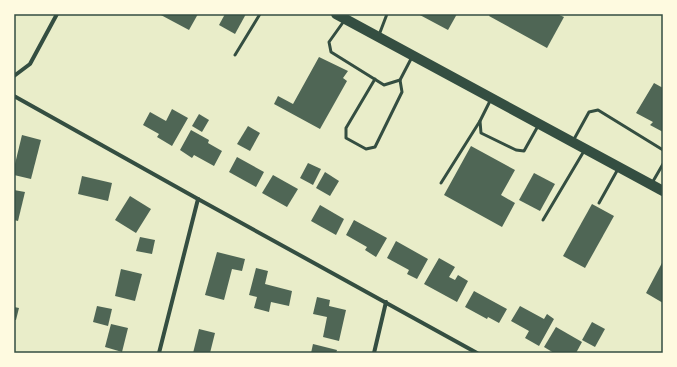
<svg xmlns="http://www.w3.org/2000/svg" width="677" height="367" font-family="Raleway,sans-serif">
<rect width="100%" height="100%" fill="#e9edc9"/>
<g fill="#4f6655">
<path d="M159,14H198L189,30Z"/>
<path d="M225,14H246L235,34L219,25Z"/>
<path d="M418,14H457L448,30Z"/>
<path d="M490,14H557L564,17L547,48L489,16Z"/>
<path d="M319,57L348,71L343,78L347,81L320,129L274,104L278,96L293,104Z"/>
<path d="M654,83L663,88V132L650,125L653,122L636,113Z"/>
<path d="M172,109L188,118L172,146L157,137L159,134L143,125L150,112L166,121Z"/>
<path d="M199,114L209,120L202,132L192,126Z"/>
<path d="M248,126L260,133L250,151L237,144Z"/>
<path d="M191,130L209,140L208,143L222,151L214,166L194,155L192,158L180,150Z"/>
<path d="M22,135L41,140L31,179L14,175V168Z"/>
<path d="M471,146L515,170L501,195L515,203L502,227L444,195Z"/>
<path d="M237,157L264,172L256,187L229,172Z"/>
<path d="M308,163L321,169L313,185L300,178Z"/>
<path d="M325,172L339,181L330,196L316,188Z"/>
<path d="M534,173L555,184L540,211L519,200Z"/>
<path d="M273,175L298,189L287,207L262,193Z"/>
<path d="M82,176L112,183L108,201L78,194Z"/>
<path d="M14,190L25,192L18,221L14,220Z"/>
<path d="M130,196L151,209L136,233L115,220Z"/>
<path d="M592,204L614,216L585,268L563,256Z"/>
<path d="M320,205L344,219L336,235L311,221Z"/>
<path d="M354,220L387,238L376,257L365,250L367,247L346,235Z"/>
<path d="M140,237L155,240L152,254L136,251Z"/>
<path d="M396,241L428,259L417,279L407,274L409,270L387,258Z"/>
<path d="M217,252L245,259L242,271L232,269L224,300L205,295Z"/>
<path d="M439,258L455,267L449,277L455,280L458,275L468,281L457,302L424,284Z"/>
<path d="M663,261V303L646,293Z"/>
<path d="M256,268L268,271L265,284L292,291L289,306L271,302L269,312L254,308L257,297L249,295Z"/>
<path d="M121,269L142,274L135,301L115,296Z"/>
<path d="M474,291L507,309L499,323L488,317L487,319L465,307Z"/>
<path d="M317,297L330,300L329,306L346,310L339,341L323,337L327,317L313,314Z"/>
<path d="M97,306L112,309L108,326L93,322Z"/>
<path d="M520,306L544,319L547,314L554,319L539,346L525,338L529,331L511,321Z"/>
<path d="M14,307L19,308L16,320H14Z"/>
<path d="M592,322L605,329L595,347L582,340Z"/>
<path d="M111,324L128,328L122,352L105,347Z"/>
<path d="M556,327L582,342L576,353H554L544,347Z"/>
<path d="M199,329L215,333L210,353H193Z"/>
<path d="M313,344L337,350L336,353H311Z"/>
</g>
<g fill="none" stroke-linecap="round" stroke-linejoin="round">
<g stroke="#344e41" stroke-width="3">
<path d="M344,21L329,42L331,52L384,85L400,80L412,57"/>
<path d="M379,35L387,14"/>
<path d="M235,55L260,14"/>
<path d="M375,79L346,128V138L366,149L375,147L402,92L400,80"/>
<path d="M491,99L480,121L481,133L516,150L524,151L538,126"/>
<path d="M573,141L589,112L598,110L663,150"/>
<path d="M441,183L480,121"/>
<path d="M652,183L663,164"/>
<path d="M599,203L618,169"/>
<path d="M543,220L584,151"/>
</g>
<g stroke="#344e41" stroke-width="4">
<path d="M14,76L30,64L57,14"/>
<path d="M14,96L198,199L477,353"/>
<path d="M159,353L198,199"/>
<path d="M374,353L386,302"/>
</g>
<path stroke="#344e41" stroke-width="10" d="M336,14L663,191"/>
</g>
<rect width="677" height="367" fill="none" stroke="#fefae0" stroke-width="30"/>
<rect x="15" y="15" width="647" height="337" fill="none" stroke="#344e41" stroke-width="1.5"/>
</svg>
